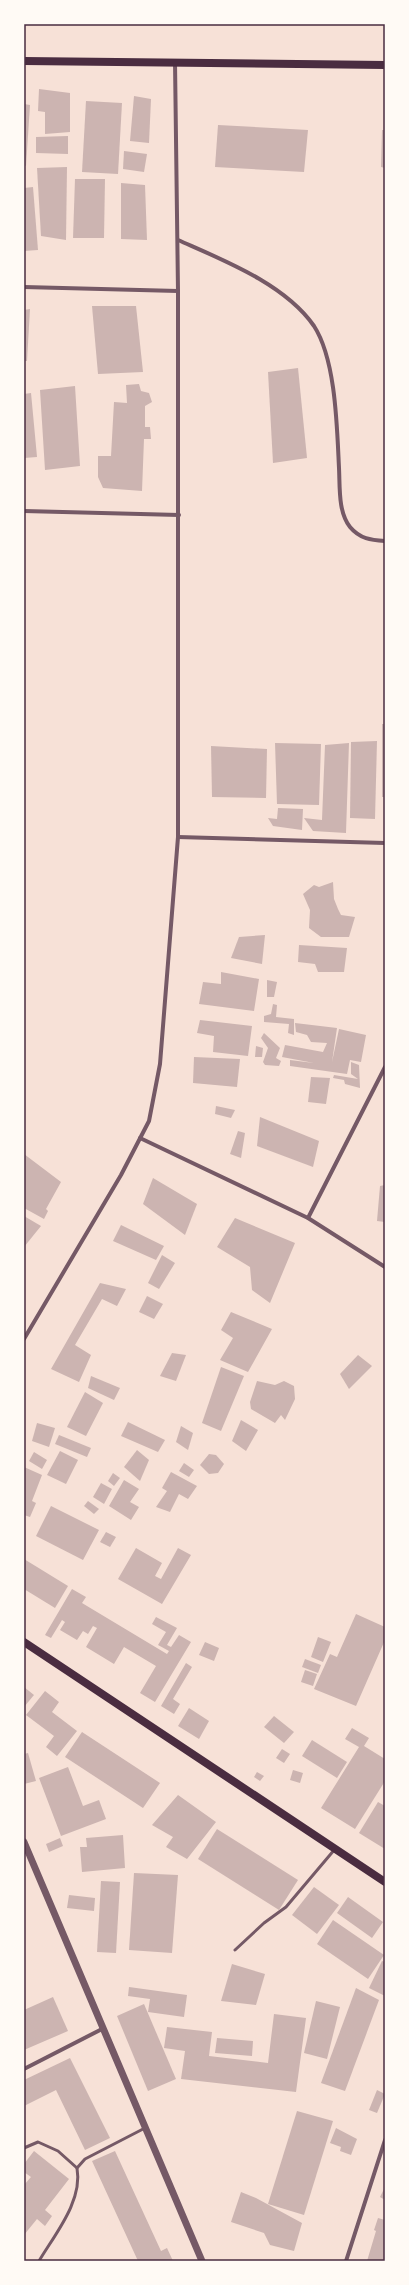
<svg xmlns="http://www.w3.org/2000/svg" width="409" height="2285" font-family="Montserrat,sans-serif">
<rect width="100%" height="100%" fill="#f7e1d7"/>
<g fill="#ccb4b1">
<path d="M39,89L70,93V132L45,134V112L38,111Z"/>
<path d="M134,96L151,99L149,143L130,141Z"/>
<path d="M86,101L122,103L118,174L82,172Z"/>
<path d="M24,104L30,105L26,166L24,165Z"/>
<path d="M218,125L308,130L304,172L215,167Z"/>
<path d="M382,130H385V168L381,167Z"/>
<path d="M68,136V154L36,153V137Z"/>
<path d="M124,151L147,154L144,172L123,169Z"/>
<path d="M67,167L66,240L41,236L37,168Z"/>
<path d="M75,179H105L104,238H73Z"/>
<path d="M121,183L145,185L147,240L121,239Z"/>
<path d="M33,187L38,250L24,251V188Z"/>
<path d="M92,306H136L143,372L98,374Z"/>
<path d="M30,309L27,361H24V310Z"/>
<path d="M298,368L307,458L273,463L268,372Z"/>
<path d="M139,384L141,391L149,393L152,402L145,406V427H150L151,439H144L142,491L103,488L98,477V456H111L114,402L127,403L126,385Z"/>
<path d="M75,386L80,466L45,470L40,390Z"/>
<path d="M31,393L37,457L24,458V394Z"/>
<rect x="382" y="724" width="3" height="73"/>
<path d="M377,741L375,819L350,818L351,742Z"/>
<path d="M275,743L321,744L319,805L277,804Z"/>
<path d="M349,743L346,833L313,831L304,818L322,820L325,745Z"/>
<path d="M211,746L267,749L266,798L212,797Z"/>
<path d="M278,808L303,809L302,830L273,826L268,818L277,819Z"/>
<path d="M333,882L334,899L338,909L341,915L355,917L349,937H321L309,928L310,910L303,894L314,885L319,887Z"/>
<path d="M265,935L262,964L231,958L239,937Z"/>
<path d="M299,945L347,948L344,972H318L315,964L298,962Z"/>
<path d="M221,972L259,979L254,1011L199,1004L203,982L221,984Z"/>
<path d="M267,980L277,982L274,997H267Z"/>
<path d="M273,1004L277,1005L276,1017L294,1019V1035L288,1033L289,1024L264,1022V1016L271,1014Z"/>
<path d="M200,1020L252,1026L248,1056L213,1052L214,1036L197,1033Z"/>
<path d="M295,1023L337,1028L332,1062L339,1029L366,1035L361,1062L350,1060L347,1074L290,1066V1060L314,1063L282,1057L285,1045L323,1052L327,1043L311,1042L307,1035L296,1032Z"/>
<path d="M264,1033L280,1048L276,1058L281,1061L279,1066L265,1065L263,1062L268,1048L261,1038Z"/>
<path d="M256,1046L263,1048L262,1057H255Z"/>
<path d="M194,1057L240,1059L237,1087L193,1083Z"/>
<path d="M351,1062L359,1065L360,1088L345,1084L344,1080L333,1078L334,1075L358,1079L351,1074Z"/>
<path d="M311,1077L330,1078L326,1104L308,1102Z"/>
<path d="M216,1106L235,1110L231,1118L215,1114Z"/>
<path d="M260,1117L319,1141L313,1167L257,1146Z"/>
<path d="M238,1131L245,1133L241,1158L230,1154Z"/>
<path d="M24,1154L61,1182L46,1209L48,1211L44,1219L24,1208Z"/>
<path d="M153,1178L197,1204L185,1235L143,1204Z"/>
<path d="M385,1185V1222L377,1221L380,1186Z"/>
<path d="M24,1216L41,1226L24,1247Z"/>
<path d="M235,1218L295,1243L270,1303L252,1290L250,1267L217,1247Z"/>
<path d="M121,1225L164,1246L156,1260L113,1241Z"/>
<path d="M162,1255L175,1263L159,1289L148,1283Z"/>
<path d="M100,1283L126,1289L117,1306L102,1299L75,1345L91,1355L79,1382L51,1369Z"/>
<path d="M147,1296L163,1304L154,1319L139,1312Z"/>
<path d="M231,1312L272,1329L248,1372L220,1360L233,1338L221,1330Z"/>
<path d="M172,1353L186,1355L176,1381L160,1376Z"/>
<path d="M358,1355L372,1366L349,1389L340,1374Z"/>
<path d="M221,1367L244,1376L221,1431L202,1423Z"/>
<path d="M91,1376L120,1388L114,1400L88,1388Z"/>
<path d="M257,1381L275,1385L284,1381L294,1386L295,1399L285,1420L281,1415L275,1423L251,1409L250,1402Z"/>
<path d="M85,1392L103,1403L86,1436L67,1427Z"/>
<path d="M241,1420L258,1430L246,1451L232,1441Z"/>
<path d="M128,1422L165,1440L158,1452L121,1436Z"/>
<path d="M37,1423L55,1428L49,1447L32,1441Z"/>
<path d="M181,1426L193,1433L188,1450L176,1442Z"/>
<path d="M59,1435L91,1448L87,1457L55,1444Z"/>
<path d="M137,1450L149,1460L140,1481L124,1467Z"/>
<path d="M60,1451L78,1460L66,1484L47,1475Z"/>
<path d="M34,1452L47,1460L42,1469L29,1461Z"/>
<path d="M209,1454L216,1455L224,1464L218,1473L209,1474L200,1465Z"/>
<path d="M184,1463L194,1470L189,1477L179,1471Z"/>
<path d="M24,1467L42,1475L32,1501L36,1503L30,1517L24,1515Z"/>
<path d="M171,1472L197,1486L188,1499L179,1494L170,1512L156,1507L167,1491L162,1488Z"/>
<path d="M113,1473L120,1478L114,1486L108,1481Z"/>
<path d="M124,1480L139,1489L130,1502L139,1507L131,1520L109,1506Z"/>
<path d="M101,1483L112,1489L104,1504L93,1497Z"/>
<path d="M88,1501L99,1509L94,1514L84,1506Z"/>
<path d="M51,1506L99,1530L83,1560L36,1536Z"/>
<path d="M106,1532L116,1537L110,1547L100,1542Z"/>
<path d="M136,1548L162,1563L155,1576L161,1579L178,1548L191,1555L162,1604L118,1579Z"/>
<path d="M24,1559L68,1586L55,1608L24,1589Z"/>
<path d="M72,1589L86,1597L82,1603L167,1654L169,1651L158,1645L166,1632L152,1624L156,1617L177,1628L167,1645L171,1647L179,1635L191,1642L155,1702L140,1693L156,1666L124,1647L114,1664L86,1647L97,1628L93,1626L88,1634L83,1631L77,1640L60,1630L65,1622L62,1620L51,1638L45,1635Z"/>
<path d="M356,1614L385,1627V1640L356,1706L314,1689L330,1654L337,1657Z"/>
<path d="M318,1637L331,1642L323,1662L311,1657Z"/>
<path d="M205,1642L219,1648L214,1661L199,1655Z"/>
<path d="M305,1659L321,1665L318,1673L302,1667Z"/>
<path d="M186,1663L192,1667L173,1699L180,1704L174,1714L161,1706Z"/>
<path d="M305,1670L317,1674L313,1686L301,1682Z"/>
<path d="M24,1687L34,1695L24,1707Z"/>
<path d="M45,1691L59,1702L52,1712L77,1731L57,1756L46,1747L54,1736L26,1715Z"/>
<path d="M189,1708L209,1721L199,1739L178,1726Z"/>
<path d="M274,1716L294,1732L284,1743L264,1727Z"/>
<path d="M352,1728L369,1738L364,1746L385,1759V1781L355,1829L321,1808L359,1747L345,1739Z"/>
<path d="M82,1732L160,1783L143,1808L65,1757Z"/>
<path d="M312,1740L347,1762L337,1778L302,1756Z"/>
<path d="M282,1749L290,1754L284,1763L276,1758Z"/>
<path d="M28,1753L36,1781L24,1784V1754Z"/>
<path d="M68,1767L83,1806L99,1800L106,1819L61,1836L39,1778Z"/>
<path d="M293,1770L303,1773L300,1783L290,1780Z"/>
<path d="M257,1772L264,1776L260,1781L254,1777Z"/>
<path d="M178,1795L216,1822L187,1859L166,1847L173,1837L152,1825Z"/>
<path d="M378,1802L385,1806V1849L359,1833Z"/>
<path d="M217,1829L298,1880L279,1910L198,1859Z"/>
<path d="M123,1835L125,1868L82,1872L80,1847H87L86,1838Z"/>
<path d="M60,1838L63,1846L49,1852L46,1844Z"/>
<path d="M134,1873L178,1875L172,1953L129,1950Z"/>
<path d="M101,1881L120,1882L116,1953L97,1952Z"/>
<path d="M314,1887L339,1905L317,1934L292,1915Z"/>
<path d="M69,1895L95,1898L94,1911L67,1908Z"/>
<path d="M348,1897L383,1922L372,1938L337,1913Z"/>
<path d="M333,1920L384,1955L368,1979L317,1944Z"/>
<path d="M382,1961L385,1962V1996L369,1988Z"/>
<path d="M232,1964L265,1974L256,2005L221,2001Z"/>
<path d="M129,1987L187,1995L184,2017L148,2012L150,1999L128,1996Z"/>
<path d="M356,1988L379,2000L345,2091L321,2083Z"/>
<path d="M53,1997L68,2031L24,2050V2010Z"/>
<path d="M316,2001L340,2007L327,2059L304,2053Z"/>
<path d="M144,2004L176,2079L148,2091L117,2016Z"/>
<path d="M274,2014L306,2018L296,2092L181,2079L185,2051L164,2048L167,2027L212,2032L209,2056L268,2063Z"/>
<path d="M217,2038L253,2041L252,2056L215,2053Z"/>
<path d="M70,2058L110,2138L85,2150L56,2090L24,2106V2080Z"/>
<path d="M377,2090L385,2094L377,2113L369,2110Z"/>
<path d="M297,2111L333,2121L304,2215L268,2204Z"/>
<path d="M336,2128L357,2139L351,2155L340,2151L341,2147L330,2143Z"/>
<path d="M34,2151L69,2179L45,2210L52,2216L45,2226L37,2219L24,2235V2185L31,2177L24,2172V2164Z"/>
<path d="M115,2151L161,2251L167,2248L173,2261H138L92,2161Z"/>
<path d="M385,2187V2200L380,2197Z"/>
<path d="M241,2192L256,2198L302,2223L294,2251L270,2245L264,2233L231,2222Z"/>
<path d="M378,2218L385,2220V2261H367L376,2231L374,2230Z"/>
</g>
<g fill="none" stroke-linecap="round" stroke-linejoin="round">
<g stroke="#755966" stroke-width="3">
<path d="M235,1950L264,1923L286,1907L335,1849"/>
<path d="M24,2148L38,2142L58,2151L77,2168"/>
<path d="M39,2261C55,2234 83,2201 77,2168L85,2159L145,2128"/>
</g>
<g stroke="#755966" stroke-width="4">
<path d="M178,240C223,260 285,284 314,326C336,360 337,428 339,468C340,487 338,512 350,527C360,539 371,540 385,541"/>
<path d="M24,287L178,291"/>
<path d="M24,511L179,515"/>
<path d="M178,837L385,843"/>
<path d="M140,1138L308,1218L385,1267"/>
<path d="M308,1218L385,1067"/>
<path d="M24,1339L121,1175L149,1121L160,1064L178,837V291L175,62"/>
<path d="M24,2069L104,2028"/>
<path d="M346,2261L385,2140"/>
</g>
<path stroke="#755966" stroke-width="7" d="M24,1842L202,2261"/>
<g stroke="#4a2c40" stroke-width="8">
<path d="M24,61L385,65"/>
<path d="M24,1642L385,1882"/>
</g>
</g>
<rect width="409" height="2285" fill="none" stroke="#fffaf5" stroke-width="50"/>
<rect x="25" y="25" width="359" height="2235" fill="none" stroke="#4a2c40" stroke-width="1.5"/>
</svg>
